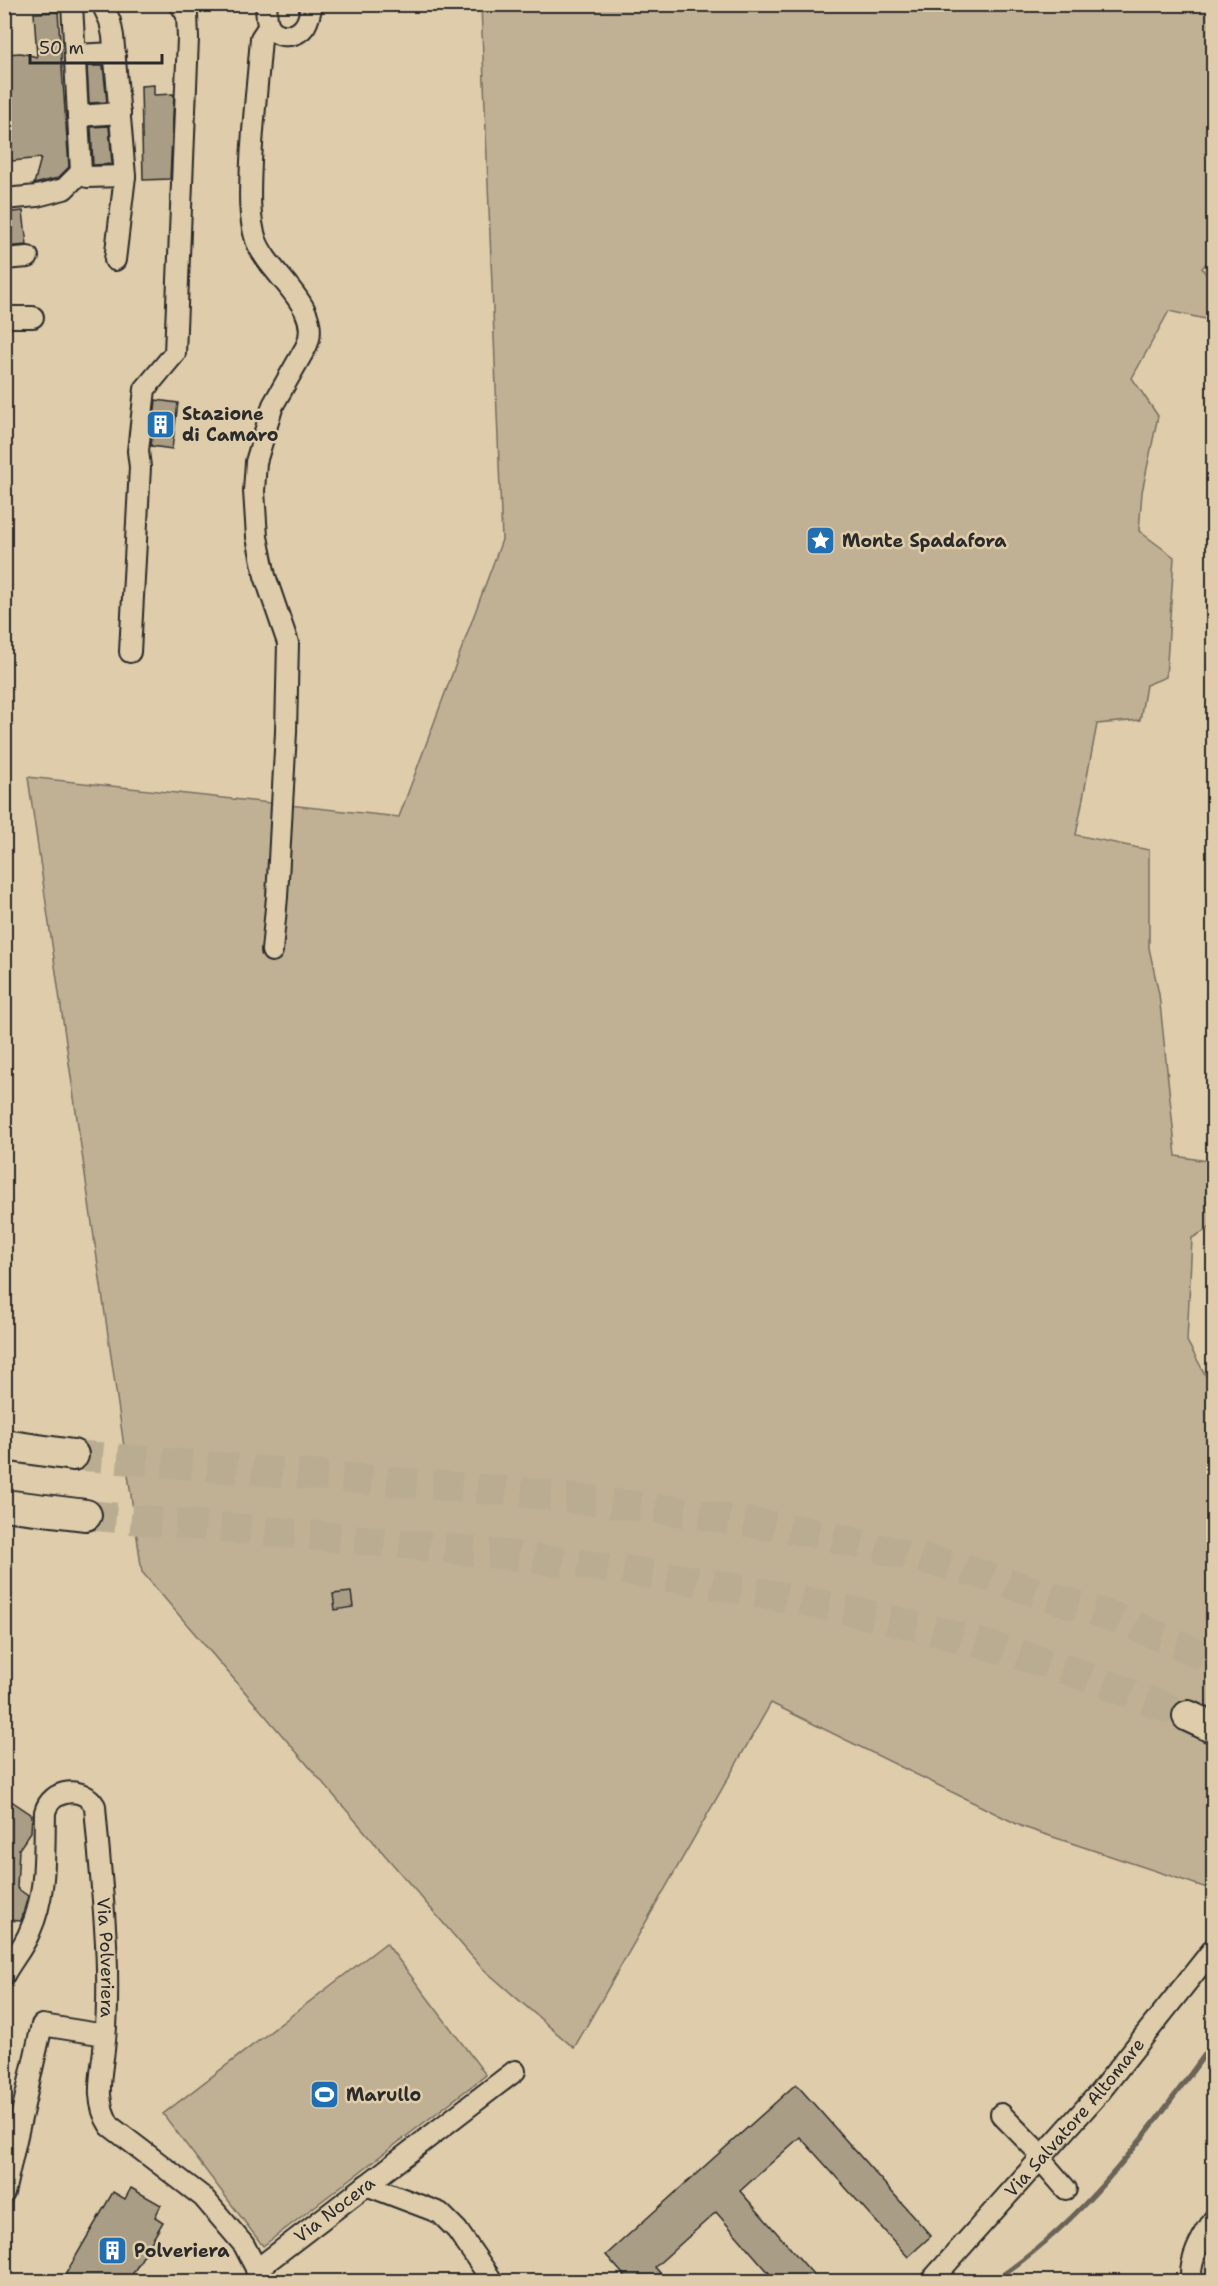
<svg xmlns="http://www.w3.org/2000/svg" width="1218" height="2286" font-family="'Shantell Sans',sans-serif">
<rect width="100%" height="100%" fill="#deccaa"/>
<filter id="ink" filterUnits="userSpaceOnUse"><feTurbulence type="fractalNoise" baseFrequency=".0167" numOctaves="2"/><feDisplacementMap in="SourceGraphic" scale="12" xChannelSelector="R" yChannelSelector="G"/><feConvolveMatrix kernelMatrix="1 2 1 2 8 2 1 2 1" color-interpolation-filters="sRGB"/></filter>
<g filter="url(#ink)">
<g fill="#c0b195" stroke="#766e60" stroke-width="1.5">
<path d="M481,5H1213L1214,255L1202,268L1213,285V311L1210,320L1169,311L1132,378L1158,416L1142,492L1139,531L1174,557L1166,677L1146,685L1140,720L1097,724L1076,835L1149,850V948L1159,994L1176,1156L1213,1162V1226L1192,1238L1187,1341L1214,1391L1213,1890L1023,1827L771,1703L574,2048L481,1967L142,1572L28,777L399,817L502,540Z"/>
<path d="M386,1943L486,2075L263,2246L163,2114Z"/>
</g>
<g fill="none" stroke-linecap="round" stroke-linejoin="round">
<path stroke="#6a6459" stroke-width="5" d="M992,2282C1086,2221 1149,2130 1214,2042"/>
</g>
<g fill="#a99d85" stroke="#2b2b2b" stroke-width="1.5">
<path d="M58,12L69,167L58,178L34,184L41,158L12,161L4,159V54L21,53L37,57L34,13Z"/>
<path d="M87,66H103L107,102L89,103Z"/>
<path d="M154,85V95L174,94L170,179L143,180L141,86Z"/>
<path d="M109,126L112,164L93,165L91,127Z"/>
<path d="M23,211L27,245L4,247V213Z"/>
<path d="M156,400L178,403L172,449L151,446Z"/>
<path d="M351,1592L353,1607L335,1610L333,1594Z"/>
<path d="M4,1796L32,1815L31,1832L19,1849L17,1888L28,1896L21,1921L4,1920Z"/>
<path d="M796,2084L931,2236L908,2257L800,2137L740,2191L820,2282H777L716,2212L655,2267L668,2282H630L606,2255Z"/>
<path d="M131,2188L161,2205L155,2217L163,2222L128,2282H61L113,2192L125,2199Z"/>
</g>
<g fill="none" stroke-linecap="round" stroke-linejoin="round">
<g stroke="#baac91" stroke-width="30" stroke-dasharray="30 15" stroke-linecap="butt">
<path d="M73,1455L529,1493L676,1511L810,1532L961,1568L1114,1617L1214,1660"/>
<path d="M86,1515C320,1537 556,1552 788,1598C878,1615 974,1639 1061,1668C1104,1682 1146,1700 1188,1716"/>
</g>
<defs>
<g id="minor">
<path d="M72,4L81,172L87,177L125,176"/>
<path d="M102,4L110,21L113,36L125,176L115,260"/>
<path d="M267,4C266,11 266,17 268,24C274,38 295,39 304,27C309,21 310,12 312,4"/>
<path d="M269,26L261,38C258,79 253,120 251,162C250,188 248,215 256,240C269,276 325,307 306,347L273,405L256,462L254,491L257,537L265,576L288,643L286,732L277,897L272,951"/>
<path d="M75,55L115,53"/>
<path d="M78,116L120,113"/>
<path d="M4,199L37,196L64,189L81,172"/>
<path d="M4,259L28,257"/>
<path d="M4,317H33"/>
<path d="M130,652L140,467L138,451L145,389L175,353L188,38L187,15L180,4"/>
<path id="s1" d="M4,1975C12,1960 24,1947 30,1931C47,1894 44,1852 45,1812C51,1789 83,1785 95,1806C101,1887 113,1969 104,2050C101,2076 94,2102 110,2126L203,2197L244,2245L263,2282"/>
<path d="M1001,2114L1042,2156"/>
<path d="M1041,2160L1066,2189"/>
<path d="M366,2185L440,2213L457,2230L493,2282"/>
<path d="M4,2193L42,2025L105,2035"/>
<path id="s2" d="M256,2270L515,2071"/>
<path id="s3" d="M930,2282L1099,2093L1214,1948"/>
<path d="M1191,2282C1189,2258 1202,2238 1214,2219"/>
</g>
<g id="highway">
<path d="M4,1445L73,1455"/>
<path d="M4,1505L86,1515"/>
<path d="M1188,1716L1214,1728"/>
</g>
</defs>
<use href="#minor" stroke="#2b2b2b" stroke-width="24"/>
<use href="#highway" stroke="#2b2b2b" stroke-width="34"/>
<use href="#minor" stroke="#deccaa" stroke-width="20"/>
<use href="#highway" stroke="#deccaa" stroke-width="30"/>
</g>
</g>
<defs>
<symbol id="building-square" viewBox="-11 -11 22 22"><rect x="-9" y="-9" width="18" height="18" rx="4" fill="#1f6fb2" stroke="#deccaa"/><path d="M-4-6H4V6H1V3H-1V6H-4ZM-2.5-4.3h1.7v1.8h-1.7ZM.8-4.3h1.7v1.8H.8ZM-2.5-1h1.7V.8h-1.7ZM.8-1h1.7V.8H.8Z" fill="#fff"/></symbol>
<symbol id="sight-square" viewBox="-11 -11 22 22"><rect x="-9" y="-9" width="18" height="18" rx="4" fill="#1f6fb2" stroke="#deccaa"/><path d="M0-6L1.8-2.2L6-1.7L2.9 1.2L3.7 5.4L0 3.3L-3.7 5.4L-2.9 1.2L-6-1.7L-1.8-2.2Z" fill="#fff"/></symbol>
<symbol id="stadium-square" viewBox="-11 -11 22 22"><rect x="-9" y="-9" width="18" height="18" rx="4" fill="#1f6fb2" stroke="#deccaa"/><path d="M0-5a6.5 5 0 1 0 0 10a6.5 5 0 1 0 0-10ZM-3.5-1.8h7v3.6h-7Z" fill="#fff"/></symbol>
</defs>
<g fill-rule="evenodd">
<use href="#building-square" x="144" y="408" width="33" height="33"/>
<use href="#sight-square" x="804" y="524" width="33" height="33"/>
<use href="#stadium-square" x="308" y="2078" width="33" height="33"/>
<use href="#building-square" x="96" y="2234" width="33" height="33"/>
</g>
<g text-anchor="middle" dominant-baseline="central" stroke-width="5" stroke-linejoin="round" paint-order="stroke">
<g font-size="18" font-weight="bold" fill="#2b2b2b" stroke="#deccaa" text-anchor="start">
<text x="182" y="414">Stazione<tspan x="182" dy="21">di Camaro</tspan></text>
<text x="842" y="541">Monte Spadafora</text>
<text x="346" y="2095">Marullo</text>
<text x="134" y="2251">Polveriera</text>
</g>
<g font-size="18" fill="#2b2b2b" stroke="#deccaa">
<text stroke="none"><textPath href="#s1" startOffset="388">Via Polveriera</textPath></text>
<text stroke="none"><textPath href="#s3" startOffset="219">Via Salvatore Altomare</textPath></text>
<text stroke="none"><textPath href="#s2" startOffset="99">Via Nocera</textPath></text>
</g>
</g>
<rect width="1218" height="2286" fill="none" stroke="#deccaa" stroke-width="24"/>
<rect x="12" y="12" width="1194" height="2262" fill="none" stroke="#2b2b2b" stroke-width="2" filter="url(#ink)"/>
<path d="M30 54v9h132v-9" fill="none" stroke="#2b2b2b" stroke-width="3"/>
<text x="39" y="54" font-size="18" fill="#2b2b2b" stroke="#deccaa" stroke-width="4.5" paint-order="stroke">50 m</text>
</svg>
